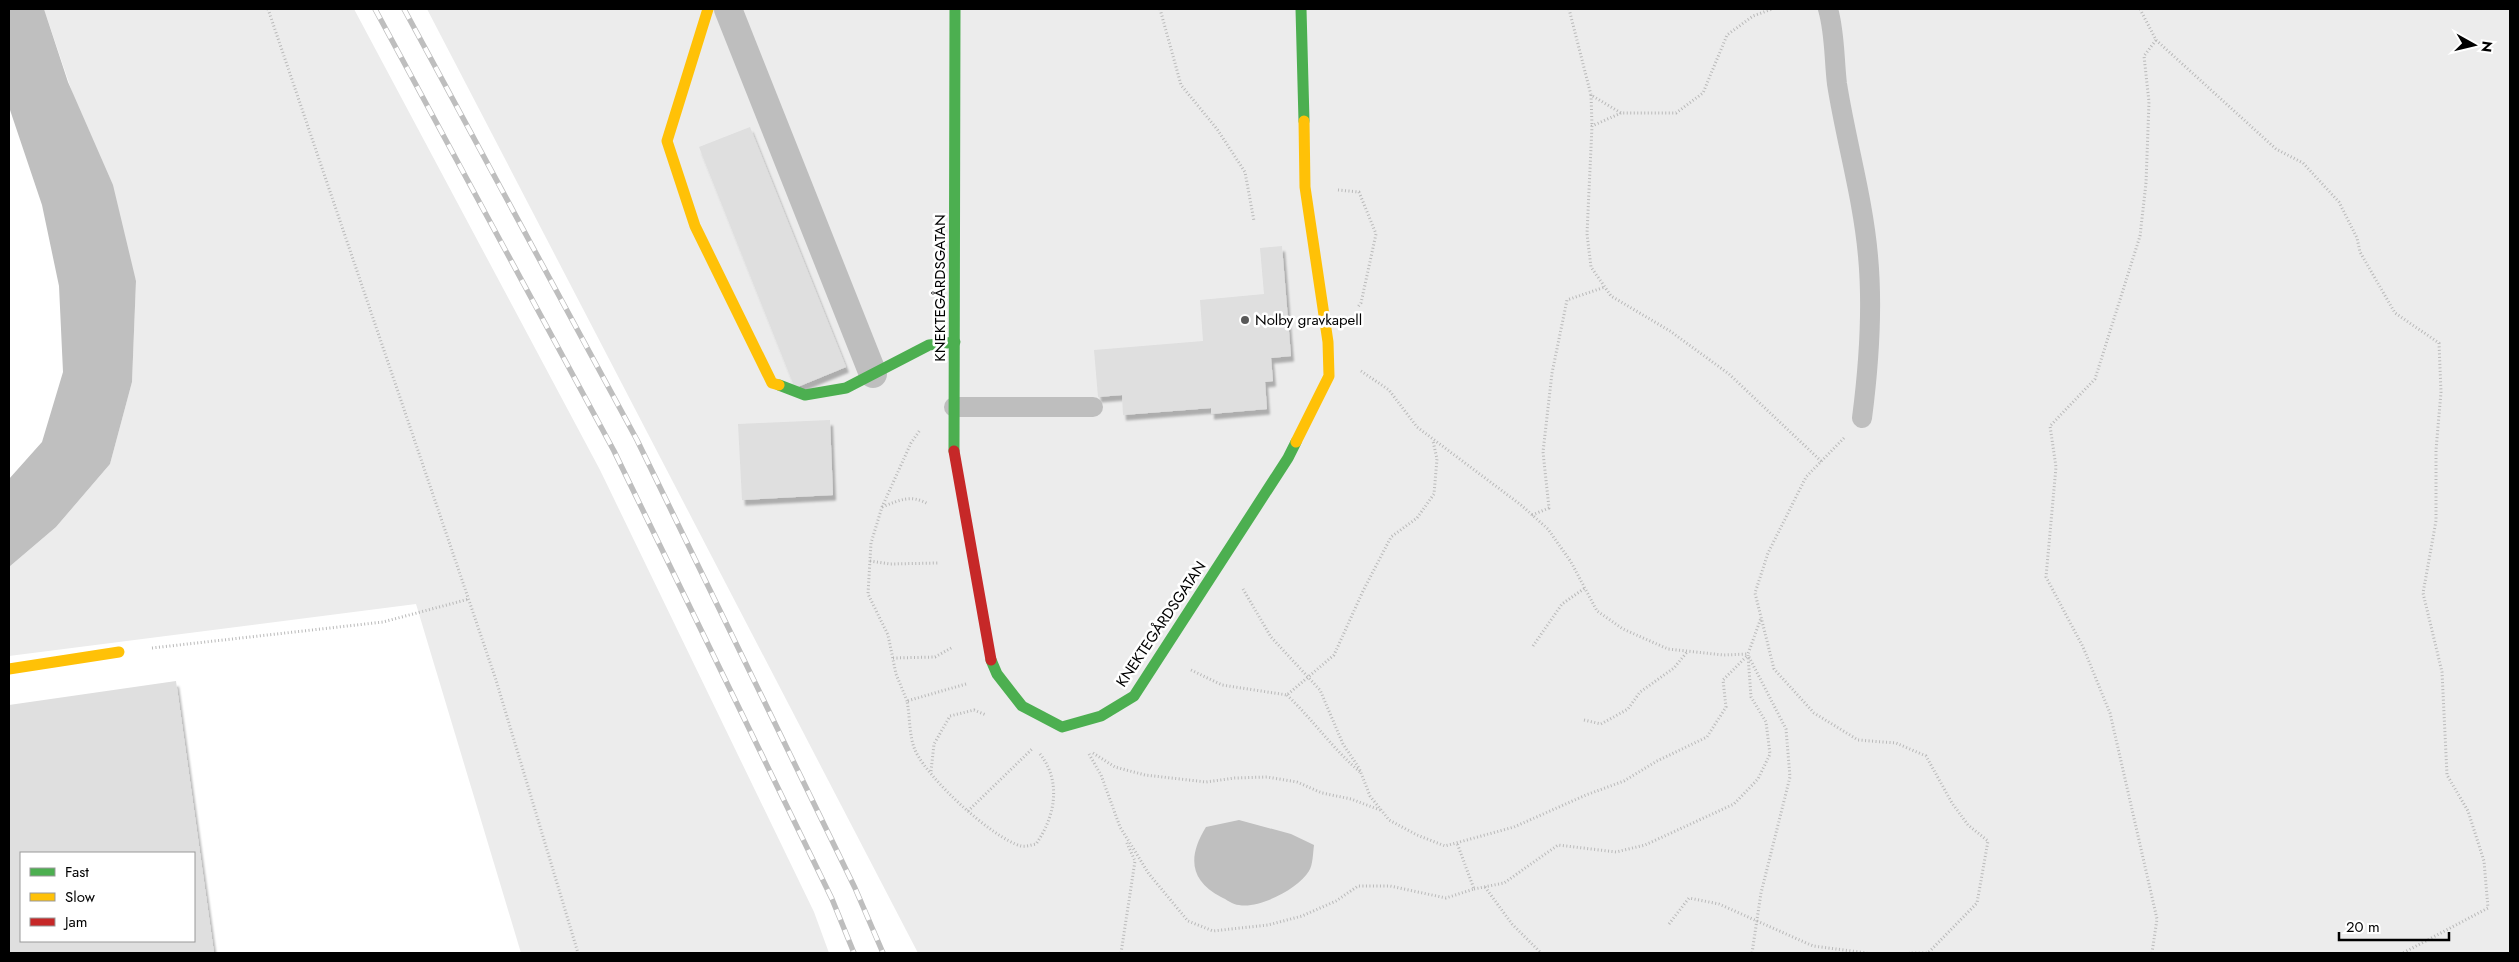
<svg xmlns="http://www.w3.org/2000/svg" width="2519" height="962" font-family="Jost,sans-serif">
<defs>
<filter id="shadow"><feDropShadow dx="3" dy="5.5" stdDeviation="1" flood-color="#0004"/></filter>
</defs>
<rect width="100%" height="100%" fill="#fff"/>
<g fill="#ececec">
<path d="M44,9H354L600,470L814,912L829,953H521L416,604L9,656V567L56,527L110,464L132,382L136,281Z"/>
<path d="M427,9H2510V953H918Z"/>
</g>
<g fill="#bfbfbf">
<path d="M9,9H44L68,82L113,185L136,281L132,382L110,464L56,527L9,567V479L42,442L63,372L59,286L42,205L9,107Z"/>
<path d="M1239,820L1291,834L1314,845C1313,852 1313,865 1309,871C1298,889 1259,909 1239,905C1233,905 1226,899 1221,897C1189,880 1188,856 1206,827Z"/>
</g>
<g fill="#dfdfdf" fill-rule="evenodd" filter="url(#shadow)">
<path d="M750,127L846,367L795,388L699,147Z"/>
<path d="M1282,246L1291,356L1271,358L1273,381L1265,382L1267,409L1211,414V408L1123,415L1122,395L1098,397L1094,350L1203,341L1200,300L1264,294L1260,248Z"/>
<path d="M830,420L833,495L742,500L738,424Z"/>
<path d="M176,681L214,953H9V705ZM21,853H194V941H21Z"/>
</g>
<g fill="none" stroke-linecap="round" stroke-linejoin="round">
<g stroke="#b9b9b9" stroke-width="3" stroke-dasharray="1 2.5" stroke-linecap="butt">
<path d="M268,9L496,680L578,953"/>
<path d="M1160,9L1181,85L1217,129L1245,172L1254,221"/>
<path d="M1569,9L1591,95L1621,113H1676L1703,93L1727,35L1753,16L1772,9"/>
<path d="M2140,9L2156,40L2276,149L2303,163L2339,202L2357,238L2360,252L2395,313L2439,343L2441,392L2436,450V521L2423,593L2442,672L2447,775L2468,811L2484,861L2488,908L2403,953"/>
<path d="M1591,95L1592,126"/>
<path d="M1621,113L1592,126L1587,234L1591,267L1611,296L1670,331L1729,374L1822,462"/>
<path d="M1338,190L1359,192L1376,234L1361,303L1357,308"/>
<path d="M1361,371L1389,390L1417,427L1521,505L1548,529L1571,562L1597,611L1623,629L1668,649L1723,655L1748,654L1761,618"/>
<path d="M1844,438L1806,477L1768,553L1755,593L1774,669L1814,713L1858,740L1896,743L1926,756L1952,803L1968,825L1988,841L1977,903L1928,953H1909"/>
<path d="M882,507C900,500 911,494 928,504"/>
<path d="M1532,515L1549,508L1543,452L1552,373L1567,300L1605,287"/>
<path d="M870,561L890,564L938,563"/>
<path d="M1243,589L1271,637L1320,690L1343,744L1359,768L1370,796L1382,811L1389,820L1417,835L1445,846L1514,827L1586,795L1624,781L1657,761L1707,737L1726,707L1723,680L1748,655"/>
<path d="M1533,646L1562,604L1585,588"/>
<path d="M152,648L383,622L469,599"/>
<path d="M1749,657L1786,729L1790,777L1761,893L1752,953"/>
<path d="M893,658L935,657L953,647"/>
<path d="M1191,670L1222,685L1287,695L1334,655L1363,591L1391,537L1417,518L1434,494L1437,459L1433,441"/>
<path d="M966,684L907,701C910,716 909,736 915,750C927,778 992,838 1021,846C1026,847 1031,845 1036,844C1055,817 1062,782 1040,754"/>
<path d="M1287,695C1313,720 1333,749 1360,772"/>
<path d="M907,701L896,674L888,635L868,594L871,543L882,507L911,443L920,430"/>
<path d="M1584,720L1601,724L1628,709L1640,692L1674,668L1687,652"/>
<path d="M1093,753L1115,767L1145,775L1206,782L1235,778L1267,777L1297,782L1322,793L1351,799L1380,810"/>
<path d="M1089,754L1101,775L1120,827L1149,874L1188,921L1213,931L1268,925L1302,916L1336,901L1358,886H1390L1446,898L1474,889L1457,843"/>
<path d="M931,771L934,744L950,716L974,710L986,715"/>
<path d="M968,811L1032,749"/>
<path d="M1485,887L1512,924L1541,953"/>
<path d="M1474,889L1504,883L1558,845L1616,852L1645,845L1734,804L1758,779L1770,754L1766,722L1751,697L1748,655"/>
<path d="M1669,924L1689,898L1719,904L1813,946L1867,953"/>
<path d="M1121,953L1135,861L1126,841"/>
<path d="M2152,953L2157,919L2110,713L2083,647L2046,577L2056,467L2050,426L2095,379L2140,236L2146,183L2149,102L2144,56L2156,40"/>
</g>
<g stroke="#bebebe" stroke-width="20">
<path d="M1828,9C1835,33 1834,59 1837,84C1846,141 1863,198 1868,256C1873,310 1869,364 1862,418"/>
<path d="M954,407H1093"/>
</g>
<path stroke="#bebebe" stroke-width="28" d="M728,9L873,374"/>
<g stroke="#4caf50" stroke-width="11">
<path d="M1301,9L1304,121"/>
<path d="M779,385L805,395L846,388L929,345L955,342"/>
<path d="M954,451L955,9"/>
<path d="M991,660L997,674L1022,706L1062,727L1101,716L1134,696L1288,458L1296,442"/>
</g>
<g stroke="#ffc107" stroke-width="11">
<path d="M708,9L667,141L695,226L772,383L779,385"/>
<path d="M1296,442L1329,376L1328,342L1305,187L1304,121"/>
<path d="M9,669L119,652"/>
</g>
<path stroke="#c62828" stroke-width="11" d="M954,451L991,660"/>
<defs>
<g id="rail">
<path d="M375,9L614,451L832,899L854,953"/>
<path d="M404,9L637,440L855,888L883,953"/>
</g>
</defs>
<use href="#rail" stroke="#bebebe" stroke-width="5.5"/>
<use href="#rail" stroke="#fff" stroke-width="4" stroke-dasharray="11" stroke-linecap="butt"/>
</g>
<circle fill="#595959" stroke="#fff" stroke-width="2" cx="1245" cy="320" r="5"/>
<g text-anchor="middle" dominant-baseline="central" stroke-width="5" stroke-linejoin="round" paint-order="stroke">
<g font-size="15" fill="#000" stroke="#fff">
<text transform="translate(940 288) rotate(-90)">KNEKTEGÅRDSGATAN</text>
<text transform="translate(1161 624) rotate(-56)">KNEKTEGÅRDSGATAN</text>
</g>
<g font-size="15" fill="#000" stroke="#fff" text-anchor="start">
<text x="1255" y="320">Nolby gravkapell</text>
</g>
</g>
<rect width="2519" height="962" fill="none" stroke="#000000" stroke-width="20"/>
<rect x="20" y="852" width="175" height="90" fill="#ffffff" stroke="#999999"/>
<rect x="30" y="868" width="25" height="8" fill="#4caf50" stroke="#999999"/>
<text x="65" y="877" font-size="15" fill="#000000">Fast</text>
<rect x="30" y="893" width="25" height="8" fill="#ffc107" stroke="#999999"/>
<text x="65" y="902" font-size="15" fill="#000000">Slow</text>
<rect x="30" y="918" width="25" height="8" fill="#c62828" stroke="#999999"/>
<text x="65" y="927" font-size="15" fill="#000000">Jam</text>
<g transform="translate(2474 45) rotate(98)" stroke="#ffffff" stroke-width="4" paint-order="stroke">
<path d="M0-4L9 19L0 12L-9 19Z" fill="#000000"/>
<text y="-8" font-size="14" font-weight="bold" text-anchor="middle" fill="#000000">N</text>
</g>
<path d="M2339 932v8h110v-8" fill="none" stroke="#000000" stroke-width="2.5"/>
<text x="2346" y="932" font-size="15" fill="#000000" stroke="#ffffff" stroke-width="4" paint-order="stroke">20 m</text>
</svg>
